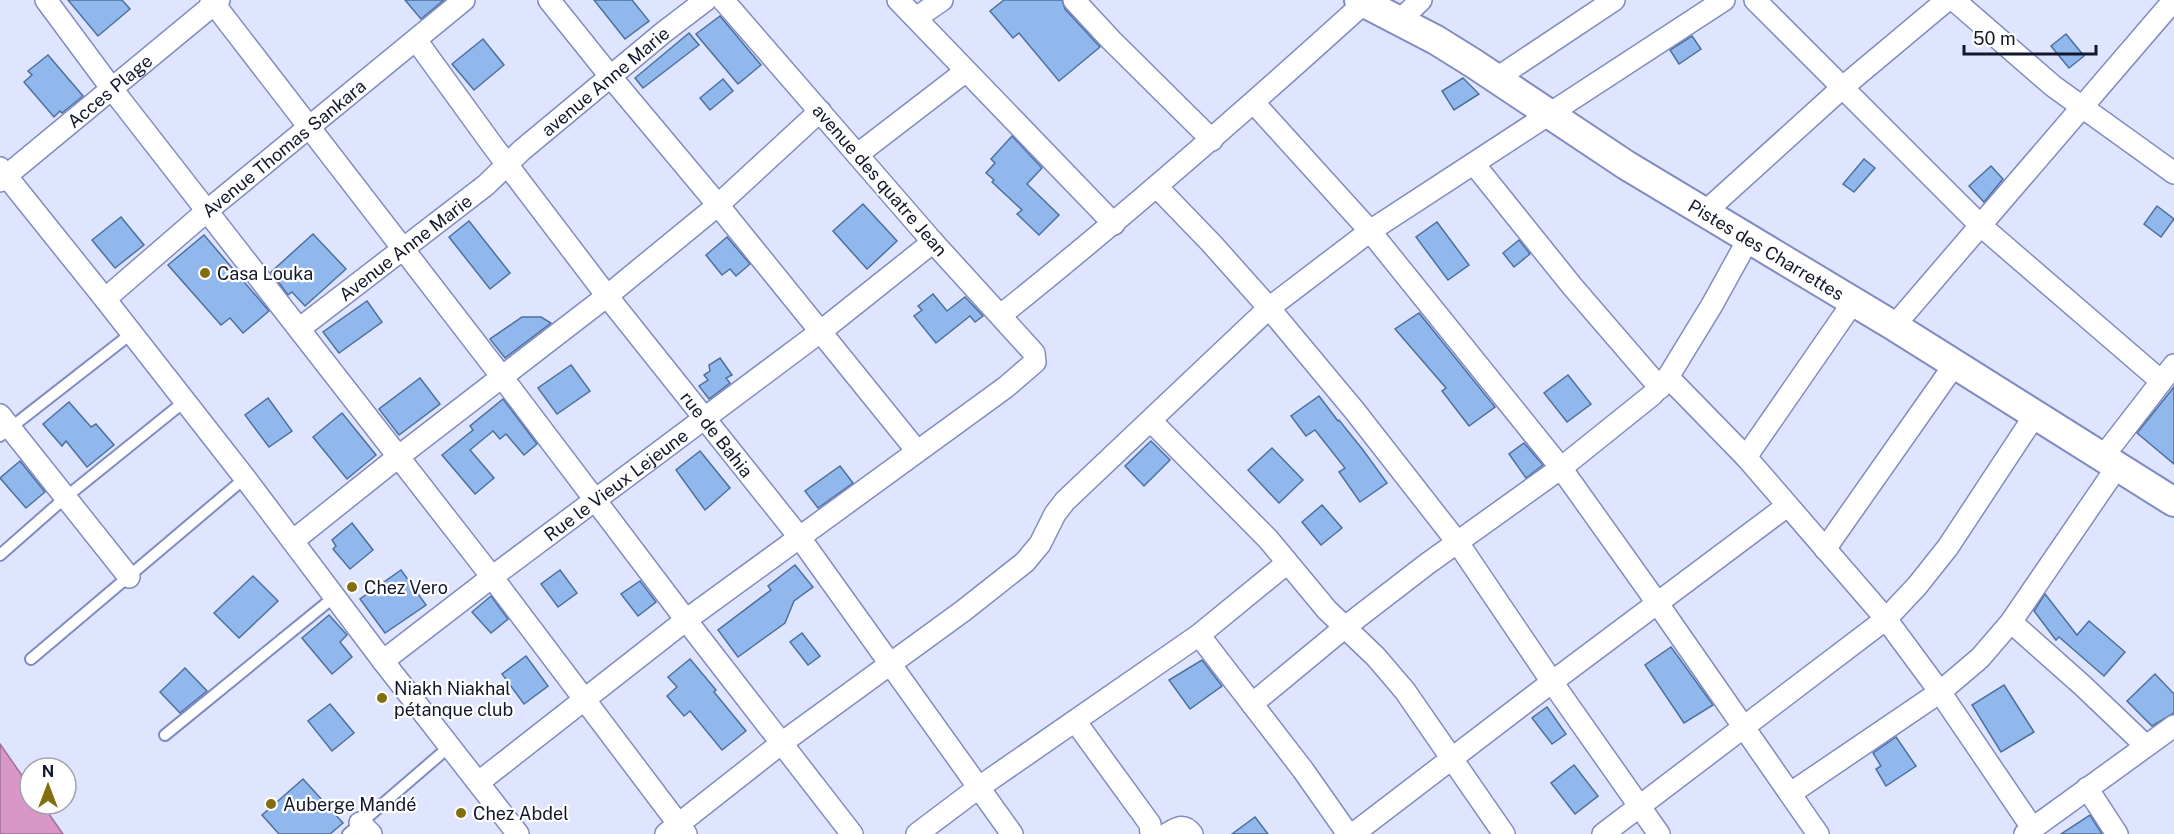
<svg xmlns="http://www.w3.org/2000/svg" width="2174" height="834" font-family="'Public Sans',sans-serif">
<rect width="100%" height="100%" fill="#dfe5fe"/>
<path fill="#d997c8" stroke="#9e7199" stroke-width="1.5" d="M0,744L30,787V804H42L63,834H0Z"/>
<g fill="#91b8ec" stroke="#4c709f" stroke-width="1.5">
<path d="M68,0H122L130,9L98,36Z"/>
<path d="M405,0H444L421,19Z"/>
<path d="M594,0H632L649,21L625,39Z"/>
<path d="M1004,0H1062L1065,9L1100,47L1059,81L1019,33L1013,38L990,11Z"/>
<path d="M720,16L761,65L738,84L696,34Z"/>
<path d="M689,33L699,45L643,88L635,78Z"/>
<path d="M2066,34L2084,56L2069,68L2051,46Z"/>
<path d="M1692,36L1701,49L1679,64L1670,50Z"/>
<path d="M483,39L504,65L474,90L452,64Z"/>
<path d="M48,55L83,96L62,113L60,111L54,117L24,82L32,75L28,71Z"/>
<path d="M1463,78L1479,94L1454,110L1442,91Z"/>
<path d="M723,79L733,91L710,110L700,98Z"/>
<path d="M1012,136L1042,168L1027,184L1059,215L1039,235L1017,214L1022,210L992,182L994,180L986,173L995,163L991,159Z"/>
<path d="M1864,159L1875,168L1854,192L1843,184Z"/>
<path d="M1991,166L2003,179L1984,202L1969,186Z"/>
<path d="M863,204L897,241L867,269L833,231Z"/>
<path d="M2157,206L2174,219L2161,237L2144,224Z"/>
<path d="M121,217L144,245L115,268L92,240Z"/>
<path d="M469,221L510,273L490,289L449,237Z"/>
<path d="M1437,222L1469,265L1448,280L1416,237Z"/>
<path d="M313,234L346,269L305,306L292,292L288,295L271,272Z"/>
<path d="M204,235L269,311L243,333L230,318L221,325L168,265Z"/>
<path d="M727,237L750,264L736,276L730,269L722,275L706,255Z"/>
<path d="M1519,240L1530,254L1514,267L1503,253Z"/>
<path d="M933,294L947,311L965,297L983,316L975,322L970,316L936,343L914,316L922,310L918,306Z"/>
<path d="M367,301L382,322L339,353L323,332Z"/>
<path d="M1419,313L1495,407L1469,426L1442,391L1446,388L1395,329Z"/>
<path d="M522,317H541L551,323L505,358L490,339Z"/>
<path d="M720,358L732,375L726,378L730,383L709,399L699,386L708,380L704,375L710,371L709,365Z"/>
<path d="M571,365L590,391L557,414L538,388Z"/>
<path d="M1568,375L1591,404L1567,422L1544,393Z"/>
<path d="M420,378L440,404L399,435L379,409Z"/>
<path d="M2174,387V464L2137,433Z"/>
<path d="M1319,396L1338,421L1339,420L1363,450L1387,483L1360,502L1339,472L1345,468L1315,430L1306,436L1291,416Z"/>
<path d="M268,398L292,431L269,447L245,415Z"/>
<path d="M503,399L537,444L524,455L506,434L500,439L493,431L470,450L494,478L475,494L442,455L473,430L470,426Z"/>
<path d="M69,402L91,427L96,424L114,445L87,467L66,441L62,446L43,424Z"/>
<path d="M342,413L376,455L347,479L313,437Z"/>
<path d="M1151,441L1170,460L1144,486L1125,466Z"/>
<path d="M1524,443L1543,465L1526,478L1509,454Z"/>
<path d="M1272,448L1303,480L1279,503L1248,470Z"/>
<path d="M700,451L730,488L705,510L676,470Z"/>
<path d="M20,461L45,492L26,508L0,478Z"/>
<path d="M840,466L853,483L818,508L805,491Z"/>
<path d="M1322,505L1342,528L1321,545L1302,522Z"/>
<path d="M352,523L373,550L350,569L333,549L336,546L332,540Z"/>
<path d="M795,565L813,587L794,601L785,623L738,657L718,630L771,590L768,586Z"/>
<path d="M401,570L426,605L385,633L360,599Z"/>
<path d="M560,570L577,593L558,607L541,584Z"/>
<path d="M253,576L278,601L239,638L214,613Z"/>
<path d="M640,581L656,602L638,616L621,594Z"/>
<path d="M2045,594L2077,635L2089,621L2125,652L2104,676L2059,637L2056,640L2034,611Z"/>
<path d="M491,596L508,619L491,633L472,612Z"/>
<path d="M329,615L347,635L340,642L352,657L332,674L302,638Z"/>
<path d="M802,633L820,656L808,665L790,642Z"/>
<path d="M1671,647L1713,705L1684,723L1645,665Z"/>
<path d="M526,656L548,686L524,704L502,674Z"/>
<path d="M690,659L716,690L714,692L746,731L722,750L690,711L684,716L667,696L677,687L668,677Z"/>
<path d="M1202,660L1222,686L1190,709L1169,680Z"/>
<path d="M185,668L207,691L180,713L160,692Z"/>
<path d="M2155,674L2174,694V713L2152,726L2127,701Z"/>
<path d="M2004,685L2034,732L2001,752L1972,705Z"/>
<path d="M330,704L354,733L332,751L308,721Z"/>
<path d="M1547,707L1566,734L1552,744L1532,718Z"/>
<path d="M1896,737L1916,766L1886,786L1876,769L1881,766L1873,753Z"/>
<path d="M1574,765L1598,796L1575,814L1551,783Z"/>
<path d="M303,779L343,823L330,834H279L262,815Z"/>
<path d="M2090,815L2102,834H2061Z"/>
<path d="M1255,817L1268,834H1232Z"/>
</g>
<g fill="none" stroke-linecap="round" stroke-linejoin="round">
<defs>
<g id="lane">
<path d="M0,436L132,333"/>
<path d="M0,555L66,497L185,401"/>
<path d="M31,659L245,478"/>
<path d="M165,735L334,597"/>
<path d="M348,834L450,746"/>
</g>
<g id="street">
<path d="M46,0L112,89L492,577L686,834"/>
<path d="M211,0L502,377L686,620L852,834"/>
<path d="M549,0L610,76L718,205L917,451"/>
<path d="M898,0L1114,224"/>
<path d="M1074,0L1111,40L1212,140"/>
<path d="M1755,0L1980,225L2161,381"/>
<path d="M1954,0L2053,86L2174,173"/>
<path d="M916,18L942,0"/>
<path d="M1399,21L1421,0"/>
<path id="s1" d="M416,40L493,146L607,296L800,538L1012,834"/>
<path d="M1497,78L1614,0"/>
<path d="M1254,103L1370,231L1561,468L1658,604L1818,834"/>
<path d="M858,154L966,71"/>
<path d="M1474,164L1572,286L1660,388"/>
<path d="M0,168L105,299L245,478L383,661L518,834"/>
<path id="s2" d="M0,181L219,0"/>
<path d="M1157,187L1212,244L1269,308L1354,410L1458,543L1552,682L1659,834"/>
<path d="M1705,212L1843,87L1947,0"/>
<path id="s3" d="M105,299L208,210L464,0"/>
<path d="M1001,315C1126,215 1246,110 1364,3"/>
<path d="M1894,326L2174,0"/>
<path id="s4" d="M299,329L486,185L522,150L664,32L706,0"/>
<path d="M1668,377L1746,457L1886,619L1940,692L2033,829"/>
<path d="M0,415L129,577"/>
<path d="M1151,421L1268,539L1327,610L1376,657L1405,691L1504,834"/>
<path d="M1746,457L1854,301"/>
<path d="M2102,458L2174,365"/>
<path d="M294,540L398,457L607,296L718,205L820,111"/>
<path d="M1825,549L1955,364"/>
<path d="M2011,622L2082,685L2145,745"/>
<path d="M1199,635L1303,770L1348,834"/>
<path id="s5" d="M383,661L492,577L820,332L933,242"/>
<path d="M1252,704L1344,628L1427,564L1561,468L1652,395L1668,377L1712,305L1749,238"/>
<path d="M1075,721L1150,824L1151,834"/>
<path d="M479,782L686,620L1006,387L1035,362L1034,353L933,242L723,0"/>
<path d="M2087,788L2117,834"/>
<path d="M1791,793L1940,692L1980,658L2011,622L2117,467"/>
<path d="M360,823L371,834"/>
<path d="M666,834L783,742L963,611L1025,562L1040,544L1055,514L1065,501L1269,308L1370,231L1724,0"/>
<path d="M917,834L978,788L1199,635L1287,563"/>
<path d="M1167,834C1177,828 1184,823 1192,834"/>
<path d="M1353,834L1552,682L1787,506"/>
<path d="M1603,834L1886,619L1917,586L1948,547L2035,415"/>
<path d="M2025,834L2174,726"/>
</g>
<g id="secondary">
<path id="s6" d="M1359,0L1436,40L1473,63L1626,165L1894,326L2174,502"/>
</g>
</defs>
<use href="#lane" stroke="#818bc3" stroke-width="14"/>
<use href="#street" stroke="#818bc3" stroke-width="24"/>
<use href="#secondary" stroke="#818bc3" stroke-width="32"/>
<use href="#lane" stroke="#fff" stroke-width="10"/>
<use href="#street" stroke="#fff" stroke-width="21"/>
<use href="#secondary" stroke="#fff" stroke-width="28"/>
</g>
<g fill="#826e0c" stroke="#fff" stroke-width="2">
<circle cx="205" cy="273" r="6"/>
<circle cx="352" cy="587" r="6"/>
<circle cx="382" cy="698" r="6"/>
<circle cx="271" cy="804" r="6"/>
<circle cx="461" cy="813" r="6"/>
</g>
<g text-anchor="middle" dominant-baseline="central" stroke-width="4.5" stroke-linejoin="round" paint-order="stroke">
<g font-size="18" fill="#13172c" stroke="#fff">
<text stroke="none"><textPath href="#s4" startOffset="394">avenue Anne Marie</textPath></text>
<text stroke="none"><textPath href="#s2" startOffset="142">Acces Plage</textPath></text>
<text stroke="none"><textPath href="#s3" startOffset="234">Avenue Thomas Sankara</textPath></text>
<text transform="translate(880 180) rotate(49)">avenue des quatre Jean</text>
<text stroke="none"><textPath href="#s4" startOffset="134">Avenue Anne Marie</textPath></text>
<text stroke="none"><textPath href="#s6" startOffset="478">Pistes des Charrettes</textPath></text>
<text stroke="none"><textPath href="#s1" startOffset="496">rue de Bahia</textPath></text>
<text stroke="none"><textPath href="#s5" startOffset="292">Rue le Vieux Lejeune</textPath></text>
</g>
<g font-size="18" fill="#13172c" stroke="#fff" text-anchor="start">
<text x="217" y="273">Casa Louka</text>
<text x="364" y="587">Chez Vero</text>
<text x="394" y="688">Niakh Niakhal<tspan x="394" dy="21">pétanque club</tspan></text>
<text x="283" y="804">Auberge Mandé</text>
<text x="473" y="813">Chez Abdel</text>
</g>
</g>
<g transform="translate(48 786)"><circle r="28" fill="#ffffff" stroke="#a1a2ab" stroke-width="1.5"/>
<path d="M0-4.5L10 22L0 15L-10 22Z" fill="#826e0c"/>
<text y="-9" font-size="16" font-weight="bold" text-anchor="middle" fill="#13172c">N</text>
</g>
<path d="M1964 45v9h132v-9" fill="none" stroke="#13172c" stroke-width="3"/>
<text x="1973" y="45" font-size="18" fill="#13172c" stroke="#ffffff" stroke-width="4.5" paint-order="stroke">50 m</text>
</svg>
